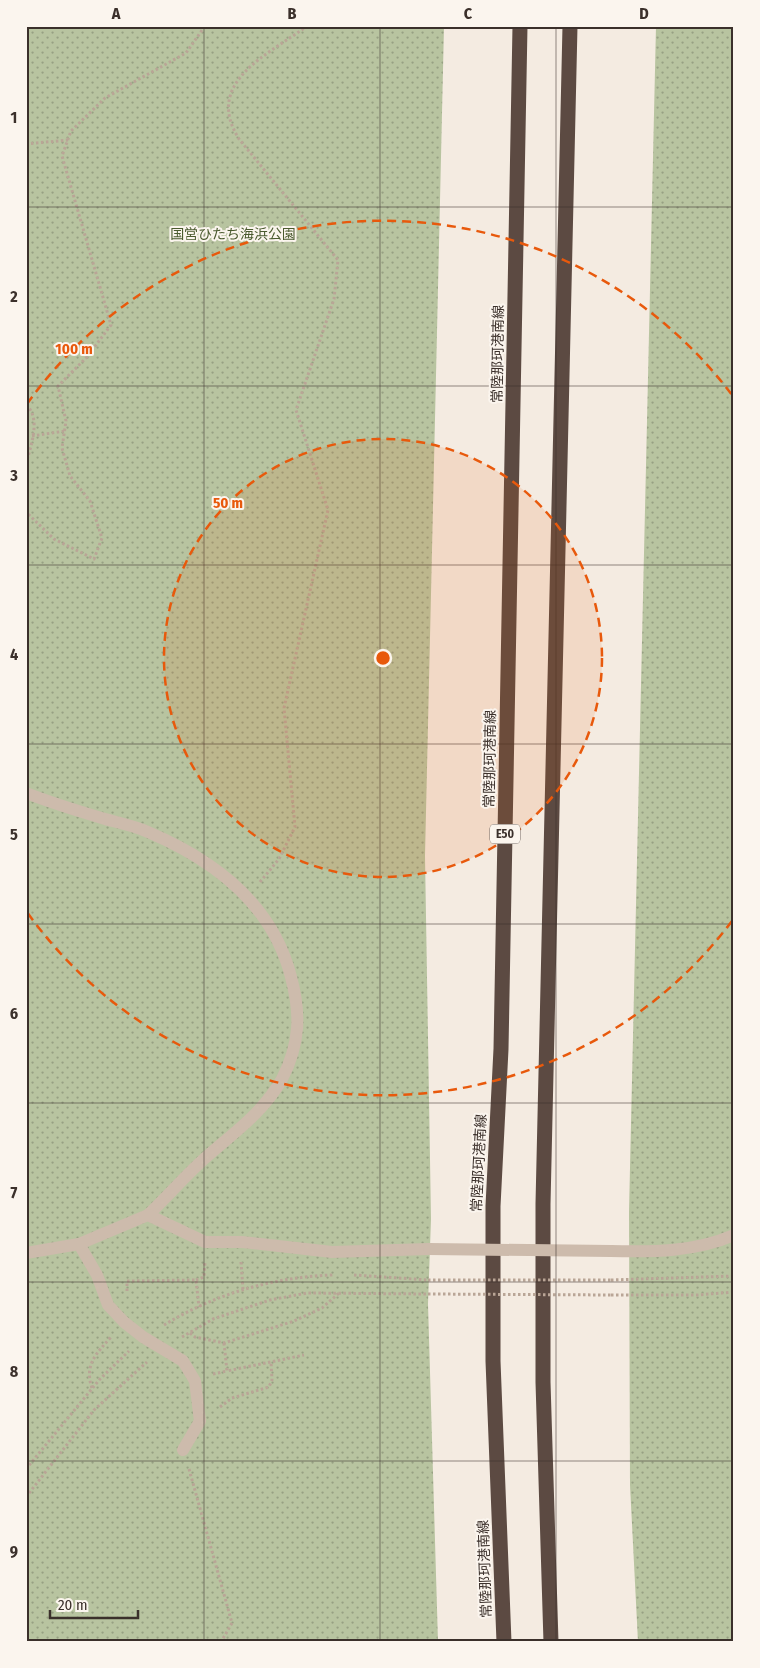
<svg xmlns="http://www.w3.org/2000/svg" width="760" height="1668" font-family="'Fira Sans Condensed','Noto Sans JP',sans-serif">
<defs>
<pattern id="park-dots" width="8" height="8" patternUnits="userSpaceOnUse" patternTransform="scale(1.25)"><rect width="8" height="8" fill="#b8c4a0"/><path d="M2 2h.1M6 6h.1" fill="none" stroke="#97a083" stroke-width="1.8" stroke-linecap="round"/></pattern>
</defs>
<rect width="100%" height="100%" fill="#f4ebe1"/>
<g fill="url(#park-dots)">
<path d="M26,26H444L425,856L431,1219L428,1304L438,1642H26Z"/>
<path d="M656,26H734V1642H638L630,1485L629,1212Z"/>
</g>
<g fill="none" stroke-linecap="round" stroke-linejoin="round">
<g stroke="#b9a596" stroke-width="3" stroke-dasharray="2.5 2.5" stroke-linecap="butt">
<path d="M26,144L68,140"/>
<path d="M26,405C42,418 30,448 26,464"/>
<path d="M32,436L65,431"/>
<path d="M26,510L27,513L54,539L94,559L102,538L90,501L70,476L62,448L66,421L58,386L87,357L111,325L62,156L71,131L105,98L186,53L205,26"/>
<path d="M260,882L279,859L295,827L284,708L328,510L296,410L334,299L338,260L239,139C203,82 268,55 307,26"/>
<path d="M241,1262L243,1289"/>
<path d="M354,1275L428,1280"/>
<path d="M196,1280L204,1277L205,1261"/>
<path d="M611,1280L734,1276"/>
<path d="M127,1291V1281L196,1280L199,1307"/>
<path d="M611,1295H697L734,1292"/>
<path d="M164,1325C215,1294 273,1277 333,1275"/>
<path d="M190,1333L195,1337L224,1343L294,1321L322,1308L339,1293"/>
<path d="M182,1337L213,1319L270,1300L307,1293L428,1294"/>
<path d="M224,1343L227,1371L304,1355"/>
<path d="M213,1374L227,1371"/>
<path d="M92,1388C84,1365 96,1354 111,1337"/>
<path d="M220,1407L232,1398L269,1387L272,1380L271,1362"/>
<path d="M26,1469L100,1379L129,1351"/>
<path d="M189,1469L232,1623L221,1642"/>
<path d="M26,1497L94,1410L147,1362"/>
</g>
<g stroke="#cdbbac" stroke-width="12">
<path d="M26,793C52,803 78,811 105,819C119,823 135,826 148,832C214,860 273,905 291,977C301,1014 300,1044 282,1079C263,1113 232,1134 204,1159C184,1177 167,1197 148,1215"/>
<path d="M79,1244L97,1275L108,1305L124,1322L143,1337L183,1361L195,1381L200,1421L183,1450"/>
<path d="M611,1251C653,1252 695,1252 734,1235"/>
<path d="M26,1253L79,1244L148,1215L205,1242H242L332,1252L429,1249"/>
</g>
<g stroke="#5c4a42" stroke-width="15">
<path d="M504,1642L493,1361V1206L501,1049L520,26"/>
<path d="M551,1642L543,1382V1204L570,26"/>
</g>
<g stroke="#b9a596" stroke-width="3" stroke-dasharray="2.5 2.5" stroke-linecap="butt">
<path d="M428,1280H611"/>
<path d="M428,1294L611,1295"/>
</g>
<path stroke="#cdbbac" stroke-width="12" d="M429,1249L611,1251"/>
</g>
<path fill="none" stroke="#3b302b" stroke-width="1" stroke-opacity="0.55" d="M204,26V1642M380,26V1642M556,26V1642M26,207H734M26,386H734M26,565H734M26,744H734M26,924H734M26,1103H734M26,1282H734M26,1461H734"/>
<circle cx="383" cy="658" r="219" fill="#e8590c" fill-opacity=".12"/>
<g fill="none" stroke="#e8590c" stroke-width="2.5" stroke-dasharray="9 6">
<circle cx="383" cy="658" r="219"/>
<path d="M732 921A437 437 0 0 1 27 912M27 404A437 437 0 0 1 732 395"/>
</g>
<g text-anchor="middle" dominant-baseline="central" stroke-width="4" stroke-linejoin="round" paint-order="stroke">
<rect fill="#fbf5ee" stroke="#756b66" stroke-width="1" x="490" y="824.5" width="30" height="19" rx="4"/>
<g font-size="12" font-weight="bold" fill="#3b302b">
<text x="505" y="834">E50</text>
</g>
<g font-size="14" fill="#4a5a2e" stroke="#fbf5ee">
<text x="233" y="234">国営ひたち海浜公園</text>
</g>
<g font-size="14" fill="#3b302b" stroke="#fbf5ee">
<text transform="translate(498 354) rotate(-89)">常陸那珂港南線</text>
<text transform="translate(490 759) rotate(-89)">常陸那珂港南線</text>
<text transform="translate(479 1163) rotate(-87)">常陸那珂港南線</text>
<text transform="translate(485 1569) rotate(-92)">常陸那珂港南線</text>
</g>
</g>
<circle cx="383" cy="658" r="8" fill="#e8590c" stroke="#fbf5ee" stroke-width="2.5"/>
<g font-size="15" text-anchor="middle" font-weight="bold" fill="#e8590c" stroke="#fbf5ee" stroke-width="4" stroke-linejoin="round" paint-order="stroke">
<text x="74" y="354">100 m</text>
<text x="228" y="508">50 m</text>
</g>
<rect width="760" height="1668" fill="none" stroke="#fbf5ee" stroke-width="55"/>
<path d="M50 1610v8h88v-8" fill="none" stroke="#3b302b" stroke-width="2.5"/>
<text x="58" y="1610" font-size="15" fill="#3b302b" stroke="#fbf5ee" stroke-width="4" paint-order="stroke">20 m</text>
<rect x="28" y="28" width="704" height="1612" fill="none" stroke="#3b302b" stroke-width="2"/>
<g font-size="16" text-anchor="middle" font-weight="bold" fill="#3b302b">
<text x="116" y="19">A</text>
<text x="292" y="19">B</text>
<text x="468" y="19">C</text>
<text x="644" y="19">D</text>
<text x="14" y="123">1</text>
<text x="14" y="302">2</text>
<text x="14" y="481">3</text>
<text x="14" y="660">4</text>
<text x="14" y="840">5</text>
<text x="14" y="1019">6</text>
<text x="14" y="1198">7</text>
<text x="14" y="1377">8</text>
<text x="14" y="1557">9</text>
</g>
</svg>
